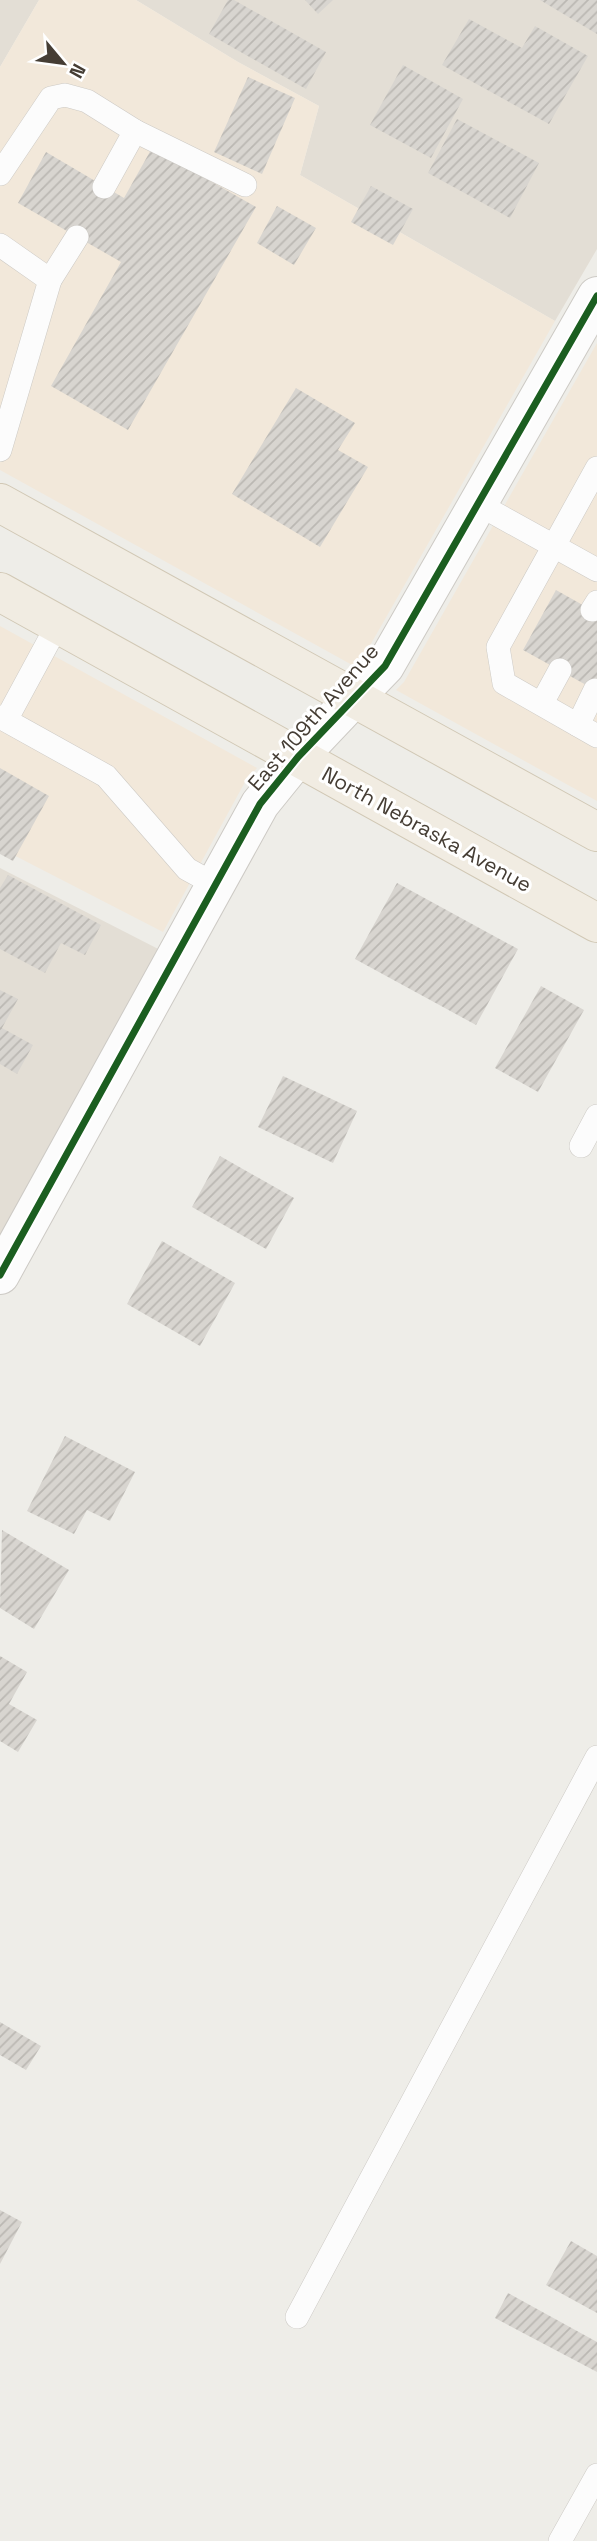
<svg xmlns="http://www.w3.org/2000/svg" width="597" height="2541" font-family="'Space Grotesk',sans-serif">
<defs>
<pattern id="building-hatch" width="6" height="6" patternUnits="userSpaceOnUse" patternTransform="scale(1.75)"><rect width="6" height="6" fill="#d8d5d0"/><path d="M-1 1l2-2M0 6l6-6M5 7l2-2" fill="none" stroke="#bbb8b3"/></pattern>
</defs>
<rect width="100%" height="100%" fill="#eeede8"/>
<g fill="#e3ded5">
<path d="M0,0H39L0,67Z"/>
<path d="M136,0H597V249L555,321L300,175L319,106L238,62Z"/>
<path d="M0,868L170,955L0,1259Z"/>
</g>
<g fill="#f2e8da">
<path d="M39,0H136L238,62L319,106L300,175L555,321L364,656L354,666L0,470V67Z"/>
<path d="M597,343V801L396,690L404,682Z"/>
<path d="M0,626L257,768L245,782L163,932L0,848Z"/>
</g>
<g fill="url(#building-hatch)">
<path d="M228,0H234L326,52L306,89L209,34Z"/>
<path d="M305,0H333L318,14Z"/>
<path d="M540,0H597V34Z"/>
<path d="M469,19L522,48L535,26L588,56L549,124L442,65Z"/>
<path d="M403,65L463,99L431,158L370,125Z"/>
<path d="M248,77L295,98L262,174L214,152Z"/>
<path d="M457,119L539,163L510,218L428,173Z"/>
<path d="M152,148L256,207L128,430L51,386L121,262L18,203L46,152L124,198Z"/>
<path d="M371,186L413,209L393,245L351,222Z"/>
<path d="M277,206L316,228L294,265L257,243Z"/>
<path d="M296,388L355,423L338,450L368,467L320,547L232,494Z"/>
<path d="M556,590L597,613V691L523,650Z"/>
<path d="M0,768L49,796L13,861L0,854Z"/>
<path d="M8,875L101,925L85,955L61,943L45,973L0,949V888Z"/>
<path d="M397,883L518,949L476,1025L355,959Z"/>
<path d="M541,986L584,1010L538,1092L495,1068Z"/>
<path d="M0,990L18,999L2,1028L33,1045L17,1074L0,1064Z"/>
<path d="M283,1076L357,1111L333,1163L258,1127Z"/>
<path d="M220,1156L294,1198L266,1249L192,1207Z"/>
<path d="M162,1241L235,1283L200,1346L127,1304Z"/>
<path d="M65,1436L135,1472L110,1521L87,1510L74,1534L27,1511Z"/>
<path d="M2,1530L69,1570L34,1629L0,1608Z"/>
<path d="M0,1656L27,1672L9,1704L37,1720L18,1752L0,1741Z"/>
<path d="M0,2022L41,2046L26,2070L0,2055Z"/>
<path d="M0,2210L22,2222L0,2264Z"/>
<path d="M571,2241L597,2256V2313L546,2285Z"/>
<path d="M508,2293L597,2342V2372L495,2318Z"/>
</g>
<g fill="none" stroke-linecap="round" stroke-linejoin="round">
<defs>
<g id="service">
<path d="M0,174L51,98L65,95L87,101L135,131L245,185"/>
<path d="M104,187L135,131"/>
<path d="M0,245L50,280"/>
<path d="M0,450L50,280L77,237"/>
<path d="M597,468L498,647L504,683L597,736"/>
<path d="M478,504L597,570"/>
<path d="M592,610L597,602"/>
<path d="M542,703L560,670"/>
<path d="M0,717L106,776L187,869L216,885"/>
<path d="M6,720L58,624"/>
<path d="M578,725L595,690"/>
<path d="M581,1146L597,1116"/>
<path d="M297,2317L597,1757"/>
<path d="M560,2541L597,2475"/>
</g>
<path id="minor" d="M354,698L385,666L597,296"/>
<path id="tertiary" d="M0,1275L260,804L298,757L354,698"/>
<g id="primary">
<path d="M0,503L597,832"/>
<path d="M0,592L597,923"/>
</g>
</defs>
<use href="#service" stroke="#cdcac5" stroke-width="24"/>
<use href="#minor" stroke="#cdcac5" stroke-width="40"/>
<use href="#tertiary" stroke="#cdcac5" stroke-width="40"/>
<use href="#primary" stroke="#d1c8b5" stroke-width="40"/>
<use href="#service" stroke="#fcfcfc" stroke-width="23"/>
<use href="#minor" stroke="#fcfcfc" stroke-width="38"/>
<use href="#tertiary" stroke="#fcfcfc" stroke-width="38"/>
<use href="#primary" stroke="#f1ece2" stroke-width="38"/>
<defs>
<path id="cycleway" d="M0,1275L260,804L298,757L385,666L597,296"/>
</defs>
<use href="#cycleway" stroke="#fff" stroke-width="11"/>
<use href="#cycleway" stroke="#1b5e20" stroke-width="7"/>
</g>
<g text-anchor="middle" dominant-baseline="central" stroke-width="6" stroke-linejoin="round" paint-order="stroke">
<g font-size="21" fill="#453d34" stroke="#fff">
<text transform="translate(313 717) rotate(-49)">East 109th Avenue</text>
<text transform="translate(427 829) rotate(29)">North Nebraska Avenue</text>
</g>
</g>
<g transform="translate(63 63) rotate(119)" stroke="#ffffff" stroke-width="5" paint-order="stroke">
<path d="M0-5L12 26L0 18L-12 26Z" fill="#453d34"/>
<text y="-10" font-size="19" font-weight="bold" text-anchor="middle" fill="#453d34">N</text>
</g>
</svg>
